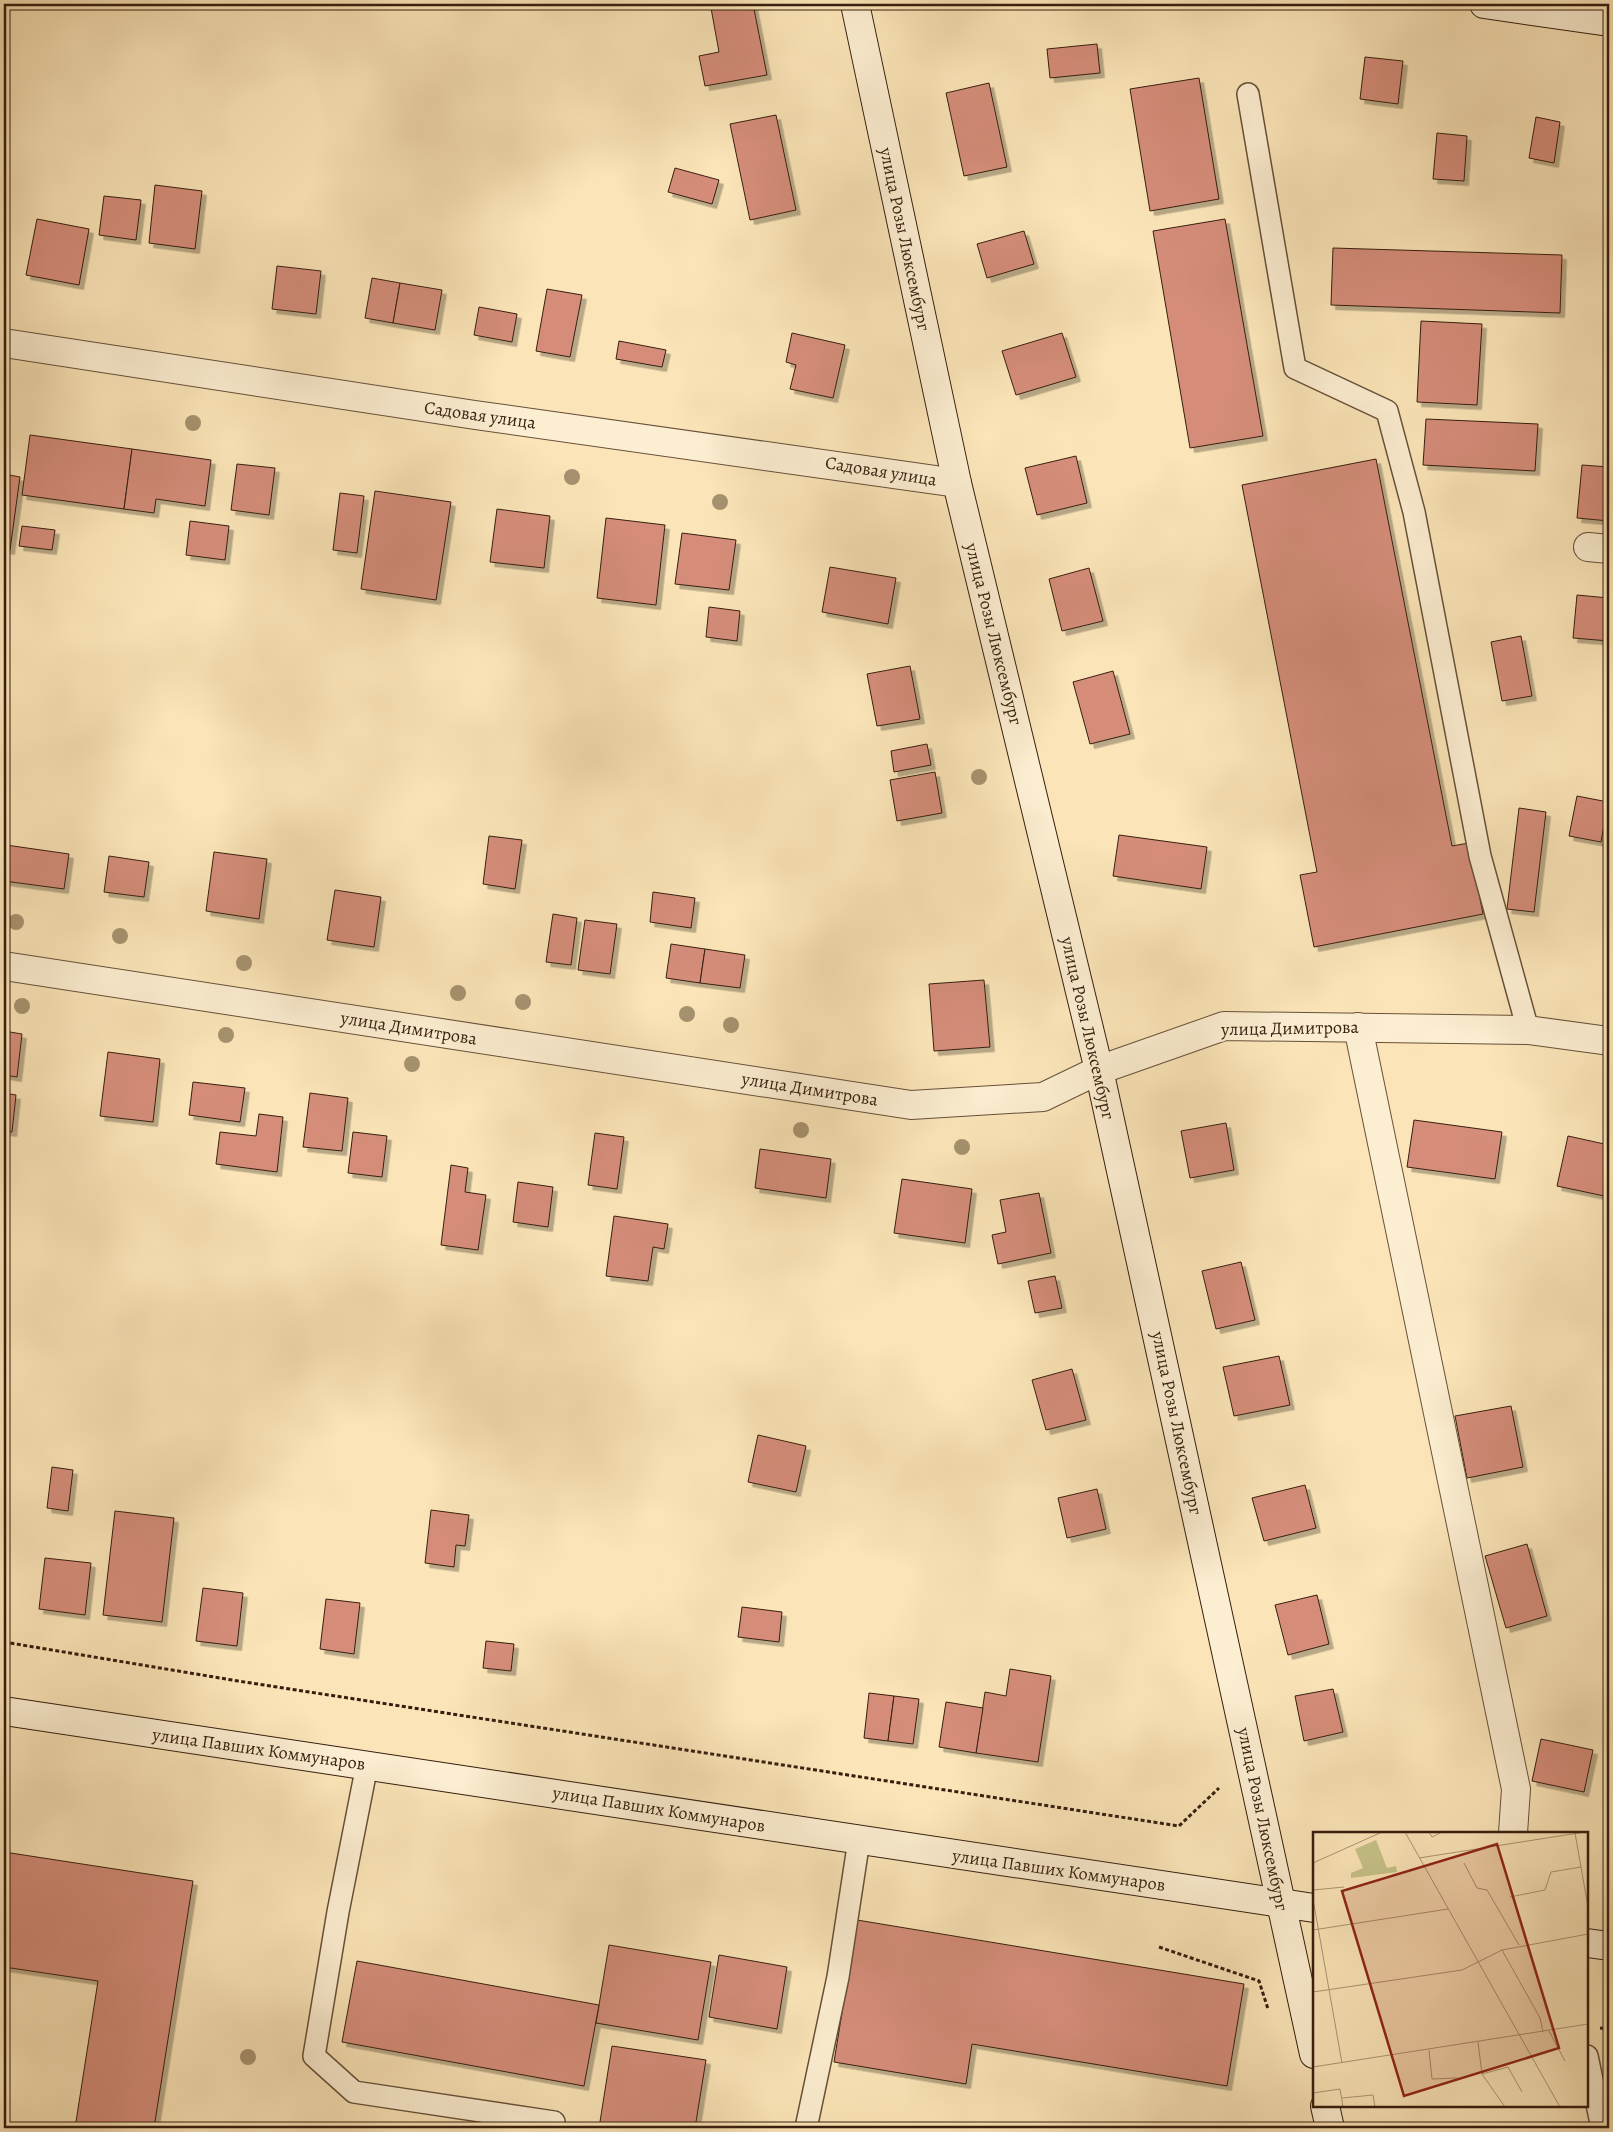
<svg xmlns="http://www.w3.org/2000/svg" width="1613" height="2132" font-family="Alegreya,serif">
<defs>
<filter id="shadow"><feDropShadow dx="4.5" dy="4.5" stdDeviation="0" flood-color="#0004"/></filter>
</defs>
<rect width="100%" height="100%" fill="#fbe5b8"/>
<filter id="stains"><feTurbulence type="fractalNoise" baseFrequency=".004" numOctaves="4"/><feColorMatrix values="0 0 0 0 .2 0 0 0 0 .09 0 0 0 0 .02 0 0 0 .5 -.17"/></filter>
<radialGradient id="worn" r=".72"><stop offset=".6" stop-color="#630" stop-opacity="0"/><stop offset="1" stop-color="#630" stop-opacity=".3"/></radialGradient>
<g fill="#d58d7a" stroke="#361e0f" filter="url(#shadow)">
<path d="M737,4H753L767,75L705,86L699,56L719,52L711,8Z"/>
<path d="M1097,44L1100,73L1050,78L1047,49Z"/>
<path d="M1365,57L1403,61L1398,104L1360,99Z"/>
<path d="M1199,78L1219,199L1150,211L1130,89Z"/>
<path d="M989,83L1007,167L964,176L946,93Z"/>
<path d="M776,115L796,210L750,220L730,124Z"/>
<path d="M1536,117L1560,122L1554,163L1529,158Z"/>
<path d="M1437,133L1467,136L1464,181L1433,179Z"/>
<path d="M675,168L719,180L712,204L668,192Z"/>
<path d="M155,185L202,191L195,249L149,243Z"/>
<path d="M104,196L141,200L136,240L99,235Z"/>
<path d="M37,219L89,229L79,285L26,275Z"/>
<path d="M1225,219L1263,436L1190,448L1153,231Z"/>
<path d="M1024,231L1034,264L987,278L977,244Z"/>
<path d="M1333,248L1562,255L1560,313L1331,305Z"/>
<path d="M277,266L321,271L316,314L272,309Z"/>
<path d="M372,278L400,283L393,323L365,318Z"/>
<path d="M400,283L442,290L435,330L393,323Z"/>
<path d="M547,289L582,295L570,357L536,351Z"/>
<path d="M479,307L517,314L512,342L474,335Z"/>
<path d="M1421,321L1482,324L1477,405L1417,402Z"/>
<path d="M792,333L845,345L833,398L790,389L796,365L786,362Z"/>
<path d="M1062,333L1076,377L1016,395L1002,351Z"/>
<path d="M619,341L666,350L662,367L616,359Z"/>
<path d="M1426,419L1538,424L1535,471L1423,465Z"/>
<path d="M30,435L132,449L124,509L22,495Z"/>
<path d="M132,449L211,460L205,506L156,499L154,513L124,509Z"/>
<path d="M1076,456L1087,503L1037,515L1025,468Z"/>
<path d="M1376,459L1452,846L1469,843L1483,914L1314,947L1300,875L1317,872L1242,485Z"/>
<path d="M237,464L275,468L269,515L231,510Z"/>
<path d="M1582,465L1609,467V521L1577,518Z"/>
<path d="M4,474L20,477L10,550L4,549Z"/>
<path d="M375,491L451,502L436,600L361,589Z"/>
<path d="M340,493L364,496L357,553L333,550Z"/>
<path d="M497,509L550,516L544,568L490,562Z"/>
<path d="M606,518L665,525L656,605L597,598Z"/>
<path d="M190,521L229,526L225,560L186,555Z"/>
<path d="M22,526L55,530L52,550L19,546Z"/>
<path d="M682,533L736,540L729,590L675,584Z"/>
<path d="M830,567L896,578L888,624L822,612Z"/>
<path d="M1089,568L1103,621L1062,631L1049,579Z"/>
<path d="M1577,595L1609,598V641L1573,638Z"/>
<path d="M709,607L740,611L737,641L706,637Z"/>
<path d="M1521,636L1532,696L1502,701L1491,642Z"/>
<path d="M910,666L920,719L877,726L867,674Z"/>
<path d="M1113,671L1130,734L1090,744L1073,682Z"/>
<path d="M927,744L931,765L894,772L891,751Z"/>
<path d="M935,772L942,813L897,821L890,780Z"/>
<path d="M1577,796L1608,802L1601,842L1569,836Z"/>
<path d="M1519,808L1546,812L1534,912L1507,909Z"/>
<path d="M1119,835L1207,847L1201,889L1113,876Z"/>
<path d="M489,836L522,840L515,889L483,884Z"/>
<path d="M6,845L69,854L64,889L4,881Z"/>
<path d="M214,852L267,859L259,919L206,911Z"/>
<path d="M109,856L149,862L144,897L104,892Z"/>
<path d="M335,890L381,897L374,947L327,940Z"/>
<path d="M653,892L695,898L691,928L650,922Z"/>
<path d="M553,914L577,918L571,965L546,962Z"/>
<path d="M585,920L617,924L610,974L578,970Z"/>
<path d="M671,944L705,949L700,983L666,978Z"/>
<path d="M705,949L745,955L740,988L700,983Z"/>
<path d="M984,980L990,1047L934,1051L929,984Z"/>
<path d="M4,1031L22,1034L17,1077L4,1075Z"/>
<path d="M108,1052L160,1059L153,1122L100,1116Z"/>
<path d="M193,1082L245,1088L240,1122L189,1115Z"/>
<path d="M4,1093L16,1095L12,1132L4,1131Z"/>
<path d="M310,1093L348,1098L342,1151L303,1147Z"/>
<path d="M259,1114L283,1117L277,1172L216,1164L220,1132L256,1136Z"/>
<path d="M1414,1120L1502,1132L1495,1179L1407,1167Z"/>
<path d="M1226,1123L1234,1170L1190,1178L1181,1131Z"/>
<path d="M353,1132L387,1136L382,1177L348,1173Z"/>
<path d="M595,1133L624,1137L617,1189L588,1185Z"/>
<path d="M1568,1136L1609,1145V1197L1557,1186Z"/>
<path d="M760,1149L831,1159L826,1198L755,1188Z"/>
<path d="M451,1165L468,1168L465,1192L486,1195L478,1250L441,1245Z"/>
<path d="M902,1179L972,1189L965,1243L894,1233Z"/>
<path d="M518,1182L553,1187L548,1227L513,1222Z"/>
<path d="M1039,1193L1051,1253L998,1264L992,1235L1006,1232L1000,1200Z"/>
<path d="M614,1216L668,1224L664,1249L653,1247L648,1281L606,1276Z"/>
<path d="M1241,1262L1255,1320L1216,1329L1202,1271Z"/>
<path d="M1055,1276L1062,1308L1035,1313L1028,1281Z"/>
<path d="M1279,1356L1290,1405L1234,1416L1223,1367Z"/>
<path d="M1072,1369L1086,1420L1046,1430L1032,1380Z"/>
<path d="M1511,1406L1523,1467L1467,1478L1455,1416Z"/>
<path d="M758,1435L806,1446L796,1492L748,1482Z"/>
<path d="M52,1467L73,1470L68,1511L47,1508Z"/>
<path d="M1305,1485L1316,1528L1264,1541L1252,1498Z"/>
<path d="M1097,1489L1106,1529L1067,1538L1058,1498Z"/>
<path d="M431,1510L469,1515L465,1546L456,1545L454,1567L425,1563Z"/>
<path d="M115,1511L174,1518L162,1622L103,1615Z"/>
<path d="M1527,1544L1547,1616L1506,1628L1485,1556Z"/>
<path d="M45,1558L91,1563L85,1615L39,1609Z"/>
<path d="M203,1588L243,1593L237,1646L196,1641Z"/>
<path d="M1317,1595L1329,1644L1288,1655L1275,1605Z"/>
<path d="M326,1599L360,1603L354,1654L320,1649Z"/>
<path d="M742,1607L782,1612L779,1642L738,1637Z"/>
<path d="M486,1641L514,1644L511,1671L483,1668Z"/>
<path d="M1010,1669L1051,1676L1038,1762L976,1753L985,1692L1006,1696Z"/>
<path d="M1333,1689L1343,1732L1304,1741L1295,1696Z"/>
<path d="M869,1693L894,1696L888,1741L864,1738Z"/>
<path d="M894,1696L919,1699L913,1744L888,1741Z"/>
<path d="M946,1702L983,1708L976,1753L939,1747Z"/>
<path d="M1541,1739L1593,1750L1584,1792L1532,1781Z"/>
<path d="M4,1852L193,1881L154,2128H75L98,1981L4,1967Z"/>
<path d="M857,1920L1244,1984L1227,2086L972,2044L966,2084L834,2062Z"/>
<path d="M609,1945L711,1962L698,2040L596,2023Z"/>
<path d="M719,1955L787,1967L777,2029L709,2017Z"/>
<path d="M357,1961L599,2005L584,2086L342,2042Z"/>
<path d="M612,2046L706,2060L695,2128H599Z"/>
</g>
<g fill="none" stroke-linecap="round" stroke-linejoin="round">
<defs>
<g id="lane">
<path d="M1248,94L1295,368L1387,411L1414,512L1480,856L1528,1030"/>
<path d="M367,1765L338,1912L314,2056L354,2092L554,2122"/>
<path d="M1587,2056L1602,2128"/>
<path d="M806,2128L838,1977L859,1840"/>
</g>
<g id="street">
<path d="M4,343L475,415L957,483"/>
<path d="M1588,547L1609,549"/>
<path d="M4,966L911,1105L1043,1097L1099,1070L1224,1026L1528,1030L1609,1041"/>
<path d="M1358,1027L1516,1789L1513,1833"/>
</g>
<g id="secondary">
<path d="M855,4L957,483L1099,1070L1314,2054"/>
<path d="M1484,4L1609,22"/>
<path d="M4,1711L1314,1908"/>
<path d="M1587,1943L1609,1946"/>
<path d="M1325,2106L1330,2128"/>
</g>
</defs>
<use href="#lane" stroke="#675039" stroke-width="24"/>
<use href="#street" stroke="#675039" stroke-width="30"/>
<use href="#secondary" stroke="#361e0f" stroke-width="30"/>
<g stroke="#361e0f" stroke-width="3" stroke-dasharray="4 2.5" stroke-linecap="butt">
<path d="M4,1642L238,1681L1179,1826L1219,1788"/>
<path d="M1159,1947L1259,1981L1268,2009"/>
<path d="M1600,2028L1609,2029"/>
</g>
<use href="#lane" stroke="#fceed1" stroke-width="21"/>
<use href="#street" stroke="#fceed1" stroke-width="28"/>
<use href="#secondary" stroke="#fceed1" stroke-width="28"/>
</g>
<g fill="#a6926f">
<circle cx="193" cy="423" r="8"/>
<circle cx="572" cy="477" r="8"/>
<circle cx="720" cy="502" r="8"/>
<circle cx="979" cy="777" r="8"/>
<circle cx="16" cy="922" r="8"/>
<circle cx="120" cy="936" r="8"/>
<circle cx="244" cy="963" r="8"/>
<circle cx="458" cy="993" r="8"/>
<circle cx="523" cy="1002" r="8"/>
<circle cx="22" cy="1006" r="8"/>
<circle cx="687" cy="1014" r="8"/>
<circle cx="731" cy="1025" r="8"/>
<circle cx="226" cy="1035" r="8"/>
<circle cx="412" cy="1064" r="8"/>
<circle cx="801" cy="1130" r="8"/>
<circle cx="962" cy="1147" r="8"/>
<circle cx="248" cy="2057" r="8"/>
</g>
<g text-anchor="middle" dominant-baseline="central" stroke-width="4.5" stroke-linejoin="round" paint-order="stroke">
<g font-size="18" fill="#361e0f" stroke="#fceed1">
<text transform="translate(905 239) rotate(78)">улица Розы Люксембург</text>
<text transform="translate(480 415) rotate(8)">Садовая улица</text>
<text transform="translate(881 471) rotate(9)">Садовая улица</text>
<text transform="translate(994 634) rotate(76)">улица Розы Люксембург</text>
<text transform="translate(409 1028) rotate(9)">улица Димитрова</text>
<text transform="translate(1088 1028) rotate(77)">улица Розы Люксембург</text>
<text transform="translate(1290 1028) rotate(-1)">улица Димитрова</text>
<text transform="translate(810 1089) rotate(9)">улица Димитрова</text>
<text transform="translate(1177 1423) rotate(78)">улица Розы Люксембург</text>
<text transform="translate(259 1749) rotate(8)">улица Павших Коммунаров</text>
<text transform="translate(659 1809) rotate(9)">улица Павших Коммунаров</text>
<text transform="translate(1263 1819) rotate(78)">улица Розы Люксембург</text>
<text transform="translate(1059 1870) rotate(8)">улица Павших Коммунаров</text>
</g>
</g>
<g transform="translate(1313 1832)">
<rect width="275" height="275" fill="#fbe5b8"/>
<path d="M63,8L74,36L83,34L84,40L38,46V41L50,36L42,17Z" fill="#c6c289"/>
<path fill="none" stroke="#ac9574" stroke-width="1" d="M92,0L247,275M116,0L119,5L129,0M262,1L275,75M106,26L272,0M0,31L69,0M151,31L164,56L174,58L206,113M0,58L31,55M197,65L232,58L238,40L268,35M0,67L29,231M0,98L135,77M189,118L227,186L230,200M0,160L149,138L189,118L275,102M236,199L252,229M165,210L169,242L195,235L209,260M116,218L119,247L144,246M0,235L275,192M169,242L192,275M0,261L27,257L30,275M29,266L60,263L62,275"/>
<path fill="#8f2418" fill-opacity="0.15" stroke="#8f2418" stroke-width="2.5" d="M184,12L246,216L91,264L29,59Z"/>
<rect width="275" height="275" fill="none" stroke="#361e0f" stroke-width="2.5"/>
</g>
<rect width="1613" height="2132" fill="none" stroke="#fbe5b8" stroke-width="20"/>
<rect x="5" y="5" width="1603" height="2122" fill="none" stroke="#361e0f" stroke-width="2.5"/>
<rect x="10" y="10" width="1593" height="2112" fill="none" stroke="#361e0f"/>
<rect width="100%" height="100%" filter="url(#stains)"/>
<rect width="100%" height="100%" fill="url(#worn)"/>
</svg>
